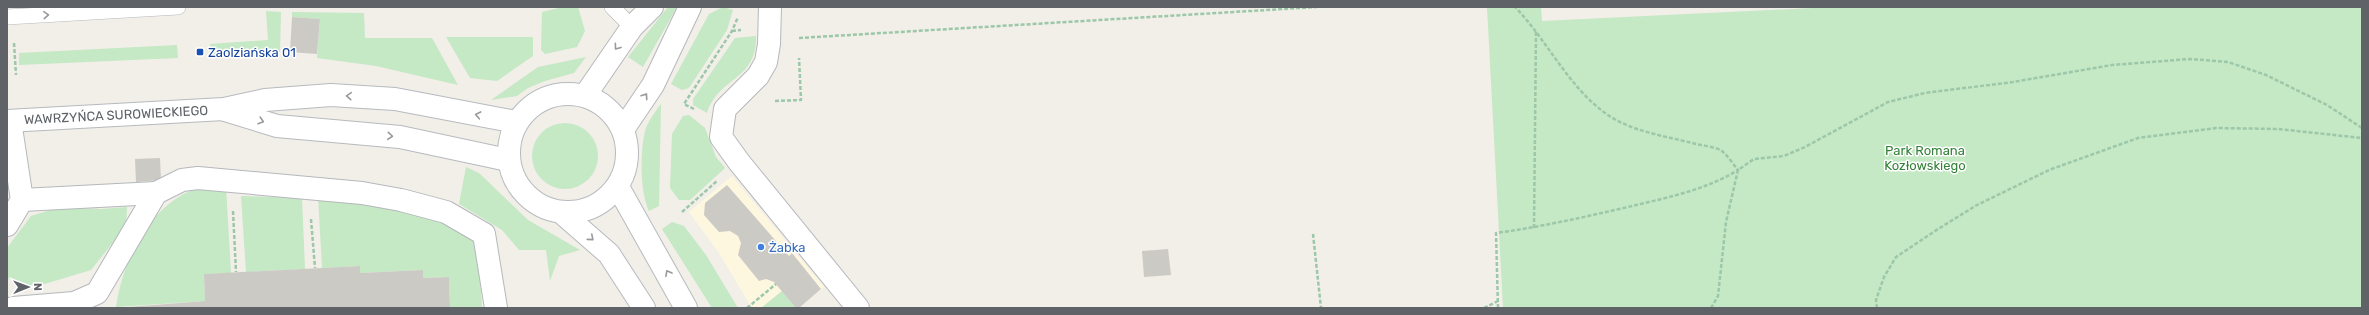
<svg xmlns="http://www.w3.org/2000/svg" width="2369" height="315" font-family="Rubik,sans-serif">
<rect width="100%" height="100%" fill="#f1efe8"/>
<path fill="#fef7e0" d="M732,176L824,287L799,308L782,291L761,308H752L719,253L689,212Z"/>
<g fill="#c5e8c5">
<path d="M563,7H578L585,31L577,47L545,54L541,50L542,12Z"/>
<path d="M668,7H677L643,67L628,57Z"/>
<path d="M723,7L733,10L727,30L689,88L682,90L671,84L709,14Z"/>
<path d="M1487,7H1541L1542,21L1833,7H2362V308H1503Z"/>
<path d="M266,11L281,12L280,52L211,54L210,44L268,40Z"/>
<path d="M292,12L364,13L365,38H432L458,85L376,66L317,58L320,19L292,17Z"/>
<path d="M756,36C757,81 719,76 707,113L693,105V99L735,38Z"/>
<path d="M446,37H533V56L497,81L470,78Z"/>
<path d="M177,45L178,58L19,65V53Z"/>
<path d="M586,57L574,73L545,81L528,88L517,96L491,100L538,67Z"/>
<path d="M661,104L659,206L649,211C640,192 640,152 645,131C648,121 655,112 661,104Z"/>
<path d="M689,115L705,128L716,157L725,168L690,200H679L670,188L672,134L683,116Z"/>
<circle cx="565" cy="156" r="33"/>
<path d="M466,167L479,173L528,220L580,250L559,256L550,281L546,250H519L502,230L459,204Z"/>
<path d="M226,187L231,273L204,274L205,301L116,307C123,261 146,210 192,190C201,187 216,188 226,187Z"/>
<path d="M241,196L302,198L305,269L246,272Z"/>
<path d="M318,196L399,210L446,224L478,243L482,308H450L449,277L423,278V270L360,273V266L322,268Z"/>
<path d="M60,207L101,209L127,207L126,226L91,270L38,286L14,283L7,277V248L31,216Z"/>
<path d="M672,222L684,226L706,255L738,308H712L662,229Z"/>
<path d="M782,291L796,308H761Z"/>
</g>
<g fill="#cccac5">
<path d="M292,17L320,19L317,54L290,52Z"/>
<path d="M160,158L161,180L136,182L135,159Z"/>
<path d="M727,185L789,256L792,253L821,289L799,308H796L774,282L766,279L759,281L738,255L741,243L738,236L730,231L719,232L704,215L705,203Z"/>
<path d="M1168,249L1171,275L1144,277L1142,251Z"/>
<path d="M360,266V273L423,270V278L449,277L450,308H116L205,301L204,274Z"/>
</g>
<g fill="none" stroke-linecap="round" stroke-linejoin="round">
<defs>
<g id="lane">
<path d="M612,7L632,27"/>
<path d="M7,17L178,7"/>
</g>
<g id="street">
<path d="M770,7L769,44L766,62L758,76L725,109L721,137L739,162L858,308"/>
<path d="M586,94L632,27L652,7"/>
<path d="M624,128L653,85L690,7"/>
<path d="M22,200L156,193"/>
<path d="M7,225L22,200L10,121"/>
<path d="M13,308L74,303L97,293L156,193L182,180L198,178L362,193L401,200L446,212L484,234L496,308"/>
</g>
<g id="secondary">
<circle cx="568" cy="153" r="59"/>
<path d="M225,110L277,126L400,137L508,160"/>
<path d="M7,121L224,109L265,100L331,95L395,99L516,122"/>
<path d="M618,187L686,308"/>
<path d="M562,213L609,254L644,308"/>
</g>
</defs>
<use href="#lane" stroke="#b5b8bc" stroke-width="16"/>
<use href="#street" stroke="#b5b8bc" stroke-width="24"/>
<use href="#secondary" stroke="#b6babf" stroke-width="24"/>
<g stroke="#9cc7a9" stroke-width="2.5" stroke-dasharray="4 2" stroke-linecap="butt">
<path d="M732,31L741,30"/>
<path d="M799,38L1317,7"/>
<path d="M14,43L16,75"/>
<path d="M775,101L801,100L799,58"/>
<path d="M694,109L684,104L732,31L738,17"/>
<path d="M233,211L236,272"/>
<path d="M682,212L717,181"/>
<path d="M311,219L315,268"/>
<path d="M1534,228L1536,31"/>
<path d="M1313,234L1321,308"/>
<path d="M747,308L776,284"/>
<path d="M1484,308L1498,301"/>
<path d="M1498,308L1496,233C1541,227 1584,217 1628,207C1665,198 1706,190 1738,170C1733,164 1728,156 1722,151C1717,147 1704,146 1696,144C1666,136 1631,132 1605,113C1567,85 1547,40 1515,7"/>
<path d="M1711,308L1718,296L1726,222L1738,170L1754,159L1784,156L1805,147L1888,102L1925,93L2013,82L2112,65L2190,59L2228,62L2266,75L2327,105L2362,128"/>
<path d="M1877,308L1876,300L1884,277L1896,257L1938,229L1977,205L2049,170L2138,138L2216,128L2278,129L2362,138"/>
</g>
<use href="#lane" stroke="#fff" stroke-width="15"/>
<use href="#street" stroke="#fff" stroke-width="22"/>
<use href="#secondary" stroke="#fff" stroke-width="22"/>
</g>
<defs><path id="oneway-chevron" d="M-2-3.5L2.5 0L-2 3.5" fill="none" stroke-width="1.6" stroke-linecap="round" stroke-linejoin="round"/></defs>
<g stroke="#979a9d">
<use href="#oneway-chevron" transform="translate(46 15) rotate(-3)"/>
<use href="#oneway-chevron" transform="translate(617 47) rotate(126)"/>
<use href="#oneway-chevron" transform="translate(349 96) rotate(-176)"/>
<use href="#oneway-chevron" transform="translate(645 96) rotate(-56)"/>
<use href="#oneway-chevron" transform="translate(478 115) rotate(-169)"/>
<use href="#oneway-chevron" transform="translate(261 121) rotate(18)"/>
<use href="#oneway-chevron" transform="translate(390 136) rotate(5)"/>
<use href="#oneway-chevron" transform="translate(591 238) rotate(41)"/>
<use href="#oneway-chevron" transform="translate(668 273) rotate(-119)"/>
</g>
<rect fill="#1a4fb4" stroke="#fff" stroke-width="1.5" x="196" y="48" width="8" height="8" rx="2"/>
<circle fill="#3f7fe0" stroke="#fff" stroke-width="1.5" cx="761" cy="247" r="4"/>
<g text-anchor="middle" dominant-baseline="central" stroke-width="3" stroke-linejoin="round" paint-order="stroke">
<g font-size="13" fill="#164399" stroke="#fff" text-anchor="start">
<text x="208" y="52">Zaolziańska 01</text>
</g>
<g font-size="13" fill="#5f6368" stroke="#fff">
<text transform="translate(116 115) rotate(-3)">WAWRZYŃCA SUROWIECKIEGO</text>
</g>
<g font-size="13" fill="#348238" stroke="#fff">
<text x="1925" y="150">Park Romana<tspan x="1925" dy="15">Kozłowskiego</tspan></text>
</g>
<g font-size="13" fill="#366cbe" stroke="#fff" text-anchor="start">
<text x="769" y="247">Żabka</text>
</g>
</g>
<rect width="2369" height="315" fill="none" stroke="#5f6368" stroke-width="16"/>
<g transform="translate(28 287) rotate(89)" stroke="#ffffff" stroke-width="3" paint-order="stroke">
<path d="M0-3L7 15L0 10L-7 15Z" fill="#5f6368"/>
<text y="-6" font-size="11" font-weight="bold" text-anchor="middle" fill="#5f6368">N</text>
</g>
</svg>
